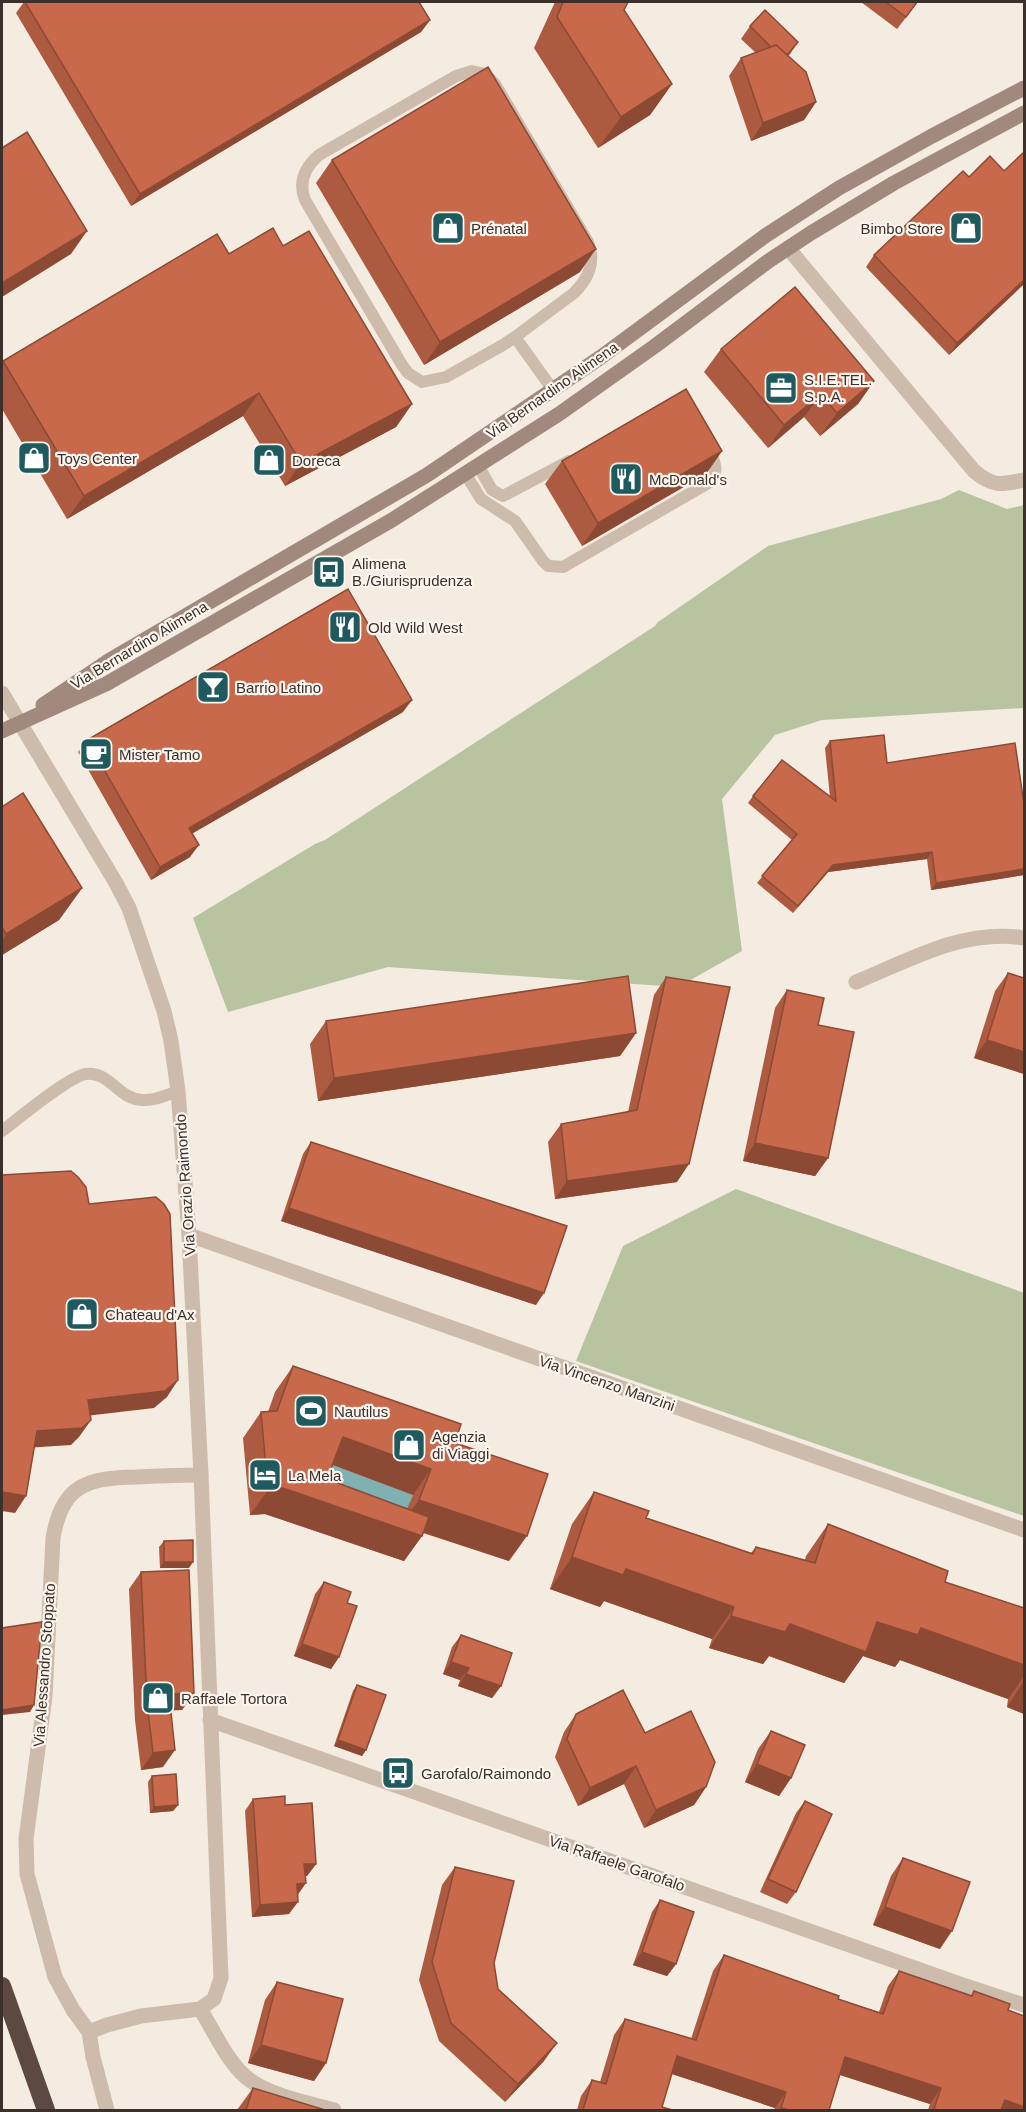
<svg xmlns="http://www.w3.org/2000/svg" width="1026" height="2112" font-family="Arial,sans-serif">
<rect width="100%" height="100%" fill="#f4ebe1"/>
<g fill="#b8c4a0">
<path d="M959,490L1007,509L1024,505V725L1023,708L822,720L775,735L722,799L742,951L678,987L388,967L228,1012L193,918L315,844L325,840L655,626L658,622L768,546L941,499Z"/>
<path d="M736,1189L1024,1293V1516L576,1361L623,1246Z"/>
</g>
<path fill="#7fb0b2" d="M325,1462L413,1495L397,1537L309,1505Z"/>
<g fill="none" stroke-linecap="round" stroke-linejoin="round">
<g stroke="#cdbbac" stroke-width="12">
<path d="M472,71L485,74L495,84L588,242C596,262 589,278 574,293L515,337L503,345L446,377L422,382L408,373L402,365L305,200C298,182 305,167 319,155L456,76Z"/>
<path d="M515,337L553,390"/>
<path d="M479,467L492,490L503,496L569,461"/>
<path d="M466,475L481,499L515,521L543,561L548,566L563,567L710,482C720,471 714,461 709,449"/>
<path d="M2,1131C18,1119 69,1076 86,1074C110,1071 118,1099 142,1100C154,1101 167,1095 178,1091"/>
</g>
<g stroke="#cdbbac" stroke-width="15">
<path d="M788,248L974,471C993,487 1001,485 1024,480"/>
<path d="M2,693L116,883L129,908L164,1011L171,1041L178,1091L189,1235L201,1475L221,1978L214,1999L200,2009L141,2016L107,2025L89,2032"/>
<path d="M856,982C910,960 965,928 1024,938"/>
<path d="M189,1235L1024,1530"/>
<path d="M210,1720L963,1985L1024,2005"/>
<path d="M200,2009C215,2032 228,2065 251,2081C272,2096 309,2103 334,2110"/>
<path d="M107,2110L93,2057L89,2032L73,2010L55,1977L27,1874L26,1839L45,1696L53,1538C62,1484 88,1478 136,1477C158,1476 180,1475 201,1475"/>
</g>
<g stroke="#a18a7d" stroke-width="15">
<path d="M43,705L110,660L427,475L601,357L765,236L839,188L932,136L1024,88"/>
<path d="M2,731L106,684L392,520L559,414L655,346L770,260L811,233L894,183L1024,113"/>
</g>
<path stroke="#5c4a42" stroke-width="18" d="M2,1986L46,2110"/>
</g>
<g fill="#ac5a40" fill-rule="evenodd">
<path d="M24,2H419L430,20L421,32L131,206L16,13Z"/>
<path d="M555,2H628L624,10L672,84L650,115L598,148L534,48Z"/>
<path d="M861,2H918L897,29Z"/>
<path d="M750,26L788,56L816,102L804,120L751,141L729,76L741,58L756,53L741,39Z"/>
<path d="M332,160L580,272L424,365L316,183Z"/>
<path d="M1004,171L1024,284L949,355L866,267L874,255L969,177Z"/>
<path d="M283,246L412,404L396,427L285,486L243,416L67,519L2,409V363L3,361L229,254Z"/>
<path d="M721,349L874,381L858,404L820,436L804,417L768,448L704,372Z"/>
<path d="M722,451L706,474L582,546L545,484L562,461Z"/>
<path d="M403,712L193,833L190,857L151,880L78,752L87,740Z"/>
<path d="M830,741L887,763L1024,804V875L931,890L927,859L828,872L793,913L757,883L792,840L748,803L753,796L830,797L825,748Z"/>
<path d="M2,807L82,888L59,920L2,955Z"/>
<path d="M1008,973L1024,978V1074L974,1058L995,991Z"/>
<path d="M666,977L677,1182L555,1199L548,1142L561,1124L628,1112L654,995Z"/>
<path d="M787,990L818,1025L828,1158L815,1176L743,1161L775,1008Z"/>
<path d="M326,1021L636,1033L620,1056L318,1101L310,1044Z"/>
<path d="M311,1142L536,1305L281,1221L303,1154Z"/>
<path d="M293,1366L455,1443L509,1561L423,1533L422,1536L404,1561L265,1514L250,1515L243,1438L261,1412H268L275,1392ZM333,1465L413,1495L407,1509L327,1479Z"/>
<path d="M594,1492L646,1518L751,1553L756,1547L805,1560L806,1556L828,1524L945,1582L1024,1608V1714L1007,1707L1008,1699L900,1660L895,1667L863,1656L844,1683L769,1656L763,1664L709,1648L712,1639L604,1601L600,1607L550,1589L572,1524Z"/>
<path d="M164,1541L189,1568H160L159,1547Z"/>
<path d="M141,1572L194,1693L182,1710H171L163,1767L141,1770L135,1720L129,1589Z"/>
<path d="M324,1582L347,1603L339,1657L331,1669L294,1656L315,1594Z"/>
<path d="M461,1635L501,1686L492,1698L458,1686L460,1680L443,1674L452,1647Z"/>
<path d="M357,1685L366,1750L362,1756L334,1746L353,1691Z"/>
<path d="M576,1714L645,1733L706,1787L694,1805L644,1828L624,1784L578,1806L555,1757L564,1732Z"/>
<path d="M771,1731L791,1778L779,1796L745,1782L758,1749Z"/>
<path d="M152,1776L178,1805L173,1811L150,1813L148,1782Z"/>
<path d="M253,1799L285,1805L316,1864L307,1876H305L289,1914L252,1917L245,1811Z"/>
<path d="M805,1801L796,1892L787,1904L760,1892L796,1813Z"/>
<path d="M903,1858L940,1949L873,1925L891,1876Z"/>
<path d="M455,1867L494,1963L498,1989L544,2061L505,2102L439,2041L419,1980L442,1885Z"/>
<path d="M660,1900L676,1964L667,1976L633,1965L652,1912Z"/>
<path d="M724,1955L838,1999L879,2012L888,1986L899,1971L971,1996L974,1991L1008,2010L1024,2110H928L930,2104L840,2075L829,2110H774L775,2108L672,2074L662,2107L672,2110H577L581,2096L592,2080L600,2082L614,2035L625,2019L691,2039L713,1971Z"/>
<path d="M277,1982L326,2063L314,2081L248,2063L265,2000Z"/>
<path d="M253,2088L325,2110H237Z"/>
</g>
<g fill="#8c4a34">
<path d="M430,20L421,32L131,206L140,194Z"/>
<path d="M798,42L790,54L775,70L783,58Z"/>
<path d="M672,84L650,115L598,148L621,117Z"/>
<path d="M816,102L804,120L751,141L763,123Z"/>
<path d="M87,231L71,254L2,297V283Z"/>
<path d="M596,249L580,272L424,365L440,342Z"/>
<path d="M1024,280V284L949,355L957,343Z"/>
<path d="M874,381L858,404L820,436L837,413Z"/>
<path d="M259,393L243,416L67,519L84,496Z"/>
<path d="M821,394L804,417L768,448L784,425Z"/>
<path d="M412,404L396,427L285,486L301,463Z"/>
<path d="M722,451L706,474L582,546L598,523Z"/>
<path d="M412,700L403,712L181,840L189,828Z"/>
<path d="M199,845L190,857L151,880L160,867Z"/>
<path d="M932,852L927,859L828,872L793,913L833,865Z"/>
<path d="M1024,869V875L931,890L936,883Z"/>
<path d="M82,888L59,920L2,955V941L6,934Z"/>
<path d="M636,1033L620,1056L318,1101L334,1078Z"/>
<path d="M987,1040L1024,1052V1074L974,1058Z"/>
<path d="M755,1143L828,1158L815,1176L743,1161Z"/>
<path d="M689,1164L677,1182L555,1199L567,1181Z"/>
<path d="M289,1208L544,1293L536,1305L281,1221Z"/>
<path d="M178,1380L167,1397L154,1408L77,1417L88,1400Z"/>
<path d="M91,1420L79,1437L71,1445L25,1448L37,1431Z"/>
<path d="M343,1437L431,1469L413,1495L325,1462Z"/>
<path d="M283,1488L422,1536L404,1561L265,1514L250,1515L268,1490Z"/>
<path d="M2,1492L26,1496L15,1513L2,1511Z"/>
<path d="M419,1500L527,1536L509,1561L401,1525Z"/>
<path d="M572,1557L626,1569L734,1607L712,1639L604,1601L600,1607L550,1589Z"/>
<path d="M164,1562H193L189,1568H160Z"/>
<path d="M731,1616L790,1624L877,1622L921,1628L1024,1665V1676L1008,1699L900,1660L895,1667L863,1656L844,1683L769,1656L763,1664L709,1648Z"/>
<path d="M302,1644L339,1657L331,1669L294,1656Z"/>
<path d="M451,1662L469,1668L460,1680L443,1674Z"/>
<path d="M466,1674L501,1686L492,1698L458,1686Z"/>
<path d="M1024,1681V1714L1007,1707Z"/>
<path d="M194,1693L182,1710L157,1711L169,1694Z"/>
<path d="M34,1705L30,1712L2,1715V1710Z"/>
<path d="M338,1740L366,1750L362,1756L334,1746Z"/>
<path d="M175,1750L163,1767L141,1770L153,1753Z"/>
<path d="M757,1764L791,1778L779,1796L745,1782Z"/>
<path d="M636,1766L624,1784L578,1806L590,1788Z"/>
<path d="M706,1787L694,1805L644,1828L656,1810Z"/>
<path d="M178,1805L173,1811L150,1813L154,1807Z"/>
<path d="M304,1864H316L307,1876H296Z"/>
<path d="M306,1883L297,1896V1884Z"/>
<path d="M298,1902L289,1914L252,1917L260,1905Z"/>
<path d="M885,1907L952,1931L940,1949L873,1925Z"/>
<path d="M642,1952L676,1964L667,1976L633,1965Z"/>
<path d="M557,2043L544,2061L505,2102L518,2084Z"/>
<path d="M261,2045L326,2063L314,2081L248,2063Z"/>
<path d="M677,2056L786,2092L775,2108L666,2072Z"/>
<path d="M845,2057L941,2088L930,2104L834,2073Z"/>
<path d="M1005,2100L1024,2107V2110H997Z"/>
</g>
<g fill="#c8694b" stroke="#8c4a34" stroke-width="1.5">
<path d="M25,2H419L430,20L140,194Z"/>
<path d="M563,2H628L624,10L672,84L621,117L557,17Z"/>
<path d="M886,2H917L906,17Z"/>
<path d="M765,10L798,42L787,55L776,45L771,47L750,26Z"/>
<path d="M776,45L806,72L816,102L763,123L741,58Z"/>
<path d="M488,67L596,249L440,342L332,160Z"/>
<path d="M27,132L87,231L2,283V148Z"/>
<path d="M1024,152V280L957,343L874,255L963,171L969,177L990,156L1004,171Z"/>
<path d="M273,228L283,246L309,231L412,404L301,463L259,393L84,496L3,361L217,234L229,254Z"/>
<path d="M795,287L874,381L837,413L821,394L784,425L721,349Z"/>
<path d="M686,389L722,451L598,523L562,461Z"/>
<path d="M348,589L412,700L189,828L199,845L160,867L87,740Z"/>
<path d="M884,735L887,763L1015,743L1024,804V869L936,883L932,852L833,865L798,906L762,876L797,834L753,796L782,760L836,801L830,741Z"/>
<path d="M23,793L82,888L6,934L2,927V807Z"/>
<path d="M1008,973L1024,978V1052L987,1040Z"/>
<path d="M628,976L636,1033L334,1078L326,1021Z"/>
<path d="M666,977L730,987L689,1164L567,1181L561,1124L637,1110Z"/>
<path d="M787,990L824,998L818,1025L854,1032L828,1158L755,1143Z"/>
<path d="M311,1142L567,1226L544,1293L289,1208Z"/>
<path d="M71,1171L78,1177L86,1187L89,1204L156,1197L164,1204L170,1214L178,1380L165,1391L88,1400L91,1420L82,1428L37,1431L26,1496L2,1492V1175Z"/>
<path d="M293,1366L461,1424L455,1443L548,1474L527,1536L419,1500L431,1469L343,1437L327,1479L429,1517L422,1536L283,1488L268,1490L261,1412L277,1411Z"/>
<path d="M594,1492L649,1511L646,1518L753,1554L756,1547L815,1563L828,1524L948,1571L945,1582L1024,1608V1665L921,1628L918,1635L877,1622L866,1652L790,1624L785,1632L731,1616L734,1607L626,1569L623,1575L572,1557Z"/>
<path d="M193,1540V1562H164V1541Z"/>
<path d="M189,1570L194,1693L169,1694L175,1750L153,1753L147,1703L141,1572Z"/>
<path d="M324,1582L351,1592L347,1603L357,1606L339,1657L302,1644Z"/>
<path d="M42,1622L34,1705L2,1710V1628Z"/>
<path d="M461,1635L512,1653L501,1686L466,1674L469,1668L451,1662Z"/>
<path d="M357,1685L386,1695L366,1750L338,1740Z"/>
<path d="M623,1690L645,1733L691,1711L715,1762L706,1787L656,1810L636,1766L590,1788L567,1739L576,1714Z"/>
<path d="M771,1731L805,1745L791,1778L757,1764Z"/>
<path d="M176,1774L178,1805L154,1807L152,1776Z"/>
<path d="M285,1796V1805L312,1803L316,1864H304L306,1883L297,1884L298,1902L260,1905L253,1799Z"/>
<path d="M805,1801L832,1814L796,1892L768,1879Z"/>
<path d="M903,1858L970,1882L952,1931L885,1907Z"/>
<path d="M455,1867L514,1881L494,1963L498,1989L557,2043L518,2084L451,2023L432,1962Z"/>
<path d="M660,1900L694,1912L676,1964L642,1952Z"/>
<path d="M724,1955L839,1996L838,1999L883,2014L899,1971L972,1996L974,1991L1010,2004L1008,2010L1024,2016V2107L1005,2100L1001,2110H939L934,2109L941,2088L845,2057L829,2110H790L781,2108L786,2092L677,2056L662,2107L672,2110H583L592,2080L606,2084L625,2019L696,2040Z"/>
<path d="M277,1982L343,1999L326,2063L261,2045Z"/>
<path d="M253,2088L325,2110H246Z"/>
</g>
<defs>
<symbol id="shop-square" viewBox="-11 -11 22 22"><rect x="-9" y="-9" width="18" height="18" rx="4" fill="#1f5a5e" stroke="#fbf5ee"/><path d="M-5-2.5h2.3a2.7 3.5 0 0 1 5.4 0H5L5.5 6h-11ZM-1.5-2.5h3a1.5 2.3 0 0 0-3 0Z" fill="#fff"/></symbol>
<symbol id="office-square" viewBox="-11 -11 22 22"><rect x="-9" y="-9" width="18" height="18" rx="4" fill="#1f5a5e" stroke="#fbf5ee"/><path d="M-6-3h4V-5.5h4V-3h4V5H-6ZM-1-4.5V-3h2v-1.5ZM-6 0V1H6V0Z" fill="#fff"/></symbol>
<symbol id="restaurant-square" viewBox="-11 -11 22 22"><rect x="-9" y="-9" width="18" height="18" rx="4" fill="#1f5a5e" stroke="#fbf5ee"/><path d="M-5-6h1v4h1v-4h1v4h1v-4h1v5L-1.5 .5V6h-2V.5L-5-1ZM5-6V6H3V1.5H1.5Q1.5-4 5-6Z" fill="#fff"/></symbol>
<symbol id="bus-square" viewBox="-11 -11 22 22"><rect x="-9" y="-9" width="18" height="18" rx="4" fill="#1f5a5e" stroke="#fbf5ee"/><path d="M-5-6H5V4H4V6H2V4H-2V6H-4V4H-5ZM-3.5-4V0h7V-4ZM-3.5 1.2v1.5H-2V1.2ZM2 1.2v1.5H3.5V1.2Z" fill="#fff"/></symbol>
<symbol id="bar-square" viewBox="-11 -11 22 22"><rect x="-9" y="-9" width="18" height="18" rx="4" fill="#1f5a5e" stroke="#fbf5ee"/><path d="M-6-5H6L.8 .8V4.5H3.5V6h-7V4.5H-.8V.8Z" fill="#fff"/></symbol>
<symbol id="cafe-square" viewBox="-11 -11 22 22"><rect x="-9" y="-9" width="18" height="18" rx="4" fill="#1f5a5e" stroke="#fbf5ee"/><path d="M-5.5-4.5H6V0H3Q3 3.5 0 3.5H-2.5Q-5.5 3.5-5.5 0ZM3-3.2v2h1.7v-2ZM-6 4.5H4V6H-6Z" fill="#fff"/></symbol>
<symbol id="stadium-square" viewBox="-11 -11 22 22"><rect x="-9" y="-9" width="18" height="18" rx="4" fill="#1f5a5e" stroke="#fbf5ee"/><path d="M0-5a6.5 5 0 1 0 0 10a6.5 5 0 1 0 0-10ZM-3.5-1.8h7v3.6h-7Z" fill="#fff"/></symbol>
<symbol id="hotel-square" viewBox="-11 -11 22 22"><rect x="-9" y="-9" width="18" height="18" rx="4" fill="#1f5a5e" stroke="#fbf5ee"/><path d="M-6-4.5h1.5V1H6V5H4.5V3h-9V5H-6ZM-4 0a1.8 1.8 0 1 1 3.6 0ZM.5 0V-2.5h3Q6-2.5 6 0Z" fill="#fff"/></symbol>
</defs>
<g fill-rule="evenodd">
<use href="#shop-square" x="429" y="209" width="38" height="38"/>
<use href="#shop-square" x="947" y="209" width="38" height="38"/>
<use href="#office-square" x="762" y="369" width="38" height="38"/>
<use href="#shop-square" x="15" y="439" width="38" height="38"/>
<use href="#shop-square" x="250" y="441" width="38" height="38"/>
<use href="#restaurant-square" x="607" y="460" width="38" height="38"/>
<use href="#bus-square" x="310" y="553" width="38" height="38"/>
<use href="#restaurant-square" x="326" y="608" width="38" height="38"/>
<use href="#bar-square" x="194" y="668" width="38" height="38"/>
<use href="#cafe-square" x="77" y="735" width="38" height="38"/>
<use href="#shop-square" x="63" y="1295" width="38" height="38"/>
<use href="#stadium-square" x="292" y="1392" width="38" height="38"/>
<use href="#shop-square" x="390" y="1426" width="38" height="38"/>
<use href="#hotel-square" x="246" y="1456" width="38" height="38"/>
<use href="#shop-square" x="139" y="1679" width="38" height="38"/>
<use href="#bus-square" x="379" y="1754" width="38" height="38"/>
</g>
<g text-anchor="middle" dominant-baseline="central" stroke-width="4.5" stroke-linejoin="round" paint-order="stroke">
<g font-size="15" fill="#3b302b" stroke="#fbf5ee" text-anchor="start">
<text x="471" y="228">Prénatal</text>
<text x="943" y="228" text-anchor="end">Bimbo Store</text>
<text x="804" y="379">S.I.E.TEL.<tspan x="804" dy="17">S.p.A.</tspan></text>
<text x="57" y="458">Toys Center</text>
<text x="292" y="460">Doreca</text>
<text x="649" y="479">McDonald's</text>
<text x="352" y="563">Alimena<tspan x="352" dy="17">B./Giurisprudenza</tspan></text>
<text x="368" y="627">Old Wild West</text>
<text x="236" y="687">Barrio Latino</text>
<text x="119" y="754">Mister Tamo</text>
<text x="105" y="1314">Chateau d'Ax</text>
<text x="334" y="1411">Nautilus</text>
<text x="432" y="1436">Agenzia<tspan x="432" dy="17">di Viaggi</tspan></text>
<text x="288" y="1475">La Mela</text>
<text x="181" y="1698">Raffaele Tortora</text>
<text x="421" y="1773">Garofalo/Raimondo</text>
</g>
<g font-size="15" fill="#3b302b" stroke="#fbf5ee">
<text transform="translate(552 390) rotate(-35)">Via Bernardino Alimena</text>
<text transform="translate(139 645) rotate(-31)">Via Bernardino Alimena</text>
<text transform="translate(185 1185) rotate(-94)">Via Orazio Raimondo</text>
<text transform="translate(607 1383) rotate(19)">Via Vincenzo Manzini</text>
<text transform="translate(44 1665) rotate(-86)">Via Alessandro Stoppato</text>
<text transform="translate(617 1863) rotate(19)">Via Raffaele Garofalo</text>
</g>
</g>
<rect width="1026" height="2112" fill="none" stroke="#3b302b" stroke-width="6"/>
</svg>
